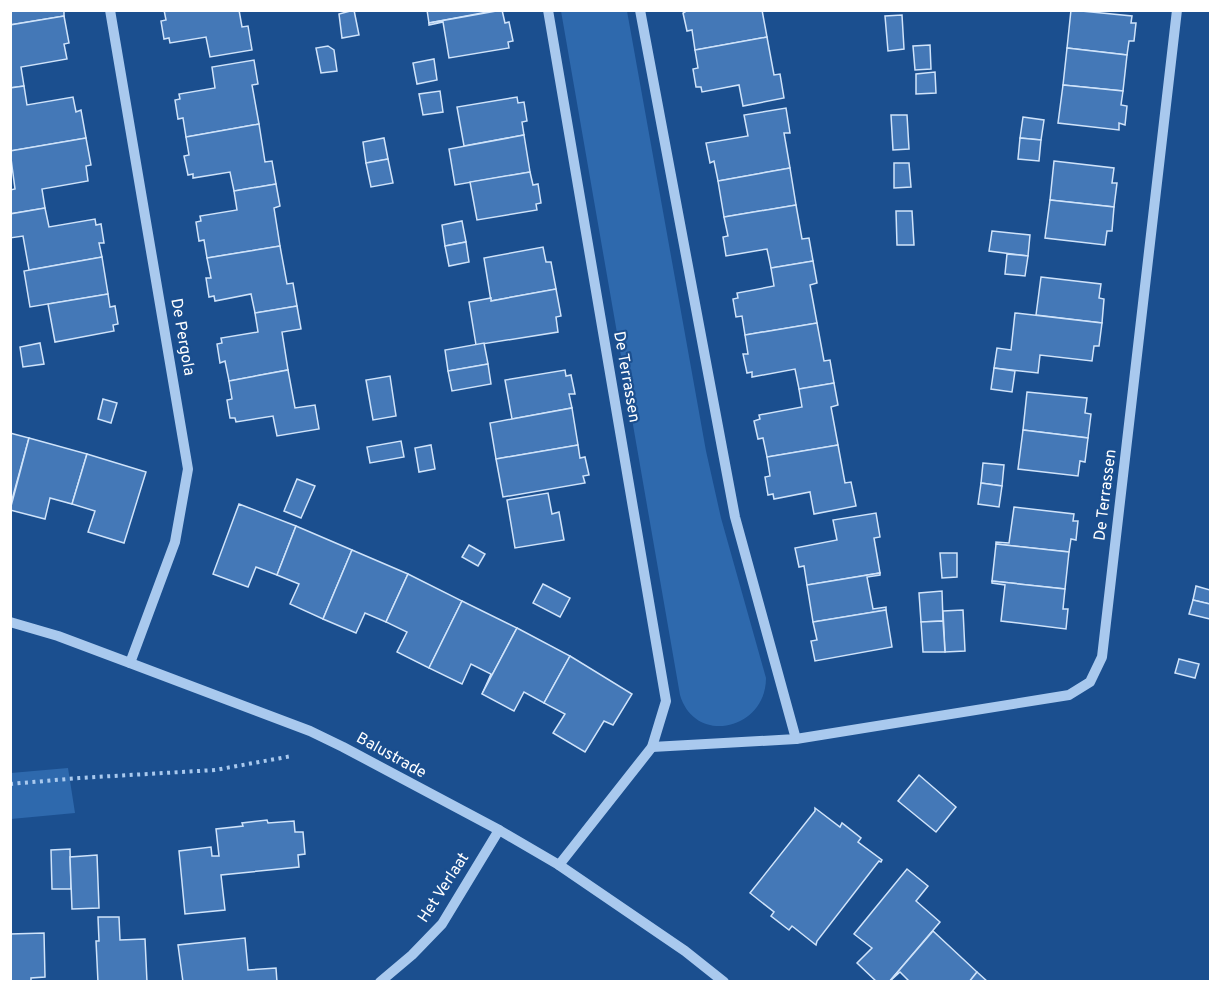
<svg xmlns="http://www.w3.org/2000/svg" width="1221" height="992" font-family="Overpass,sans-serif">
<rect width="100%" height="100%" fill="#1b4f8f"/>
<g fill="#2e69ad">
<path d="M561,11H627L706,451L721,518L766,678C766,730 695,746 680,695Z"/>
<path d="M68,768L75,813L11,819V773Z"/>
</g>
<g fill="#4478b7" stroke="#cfe3fa" stroke-width="1.5">
<path d="M10,10H64V16L10,25Z"/>
<path d="M164,10H239L242,27L248,26L252,50L210,57L206,37L170,43L169,38L164,39L161,21L166,20Z"/>
<path d="M354,10L359,35L342,38L339,14Z"/>
<path d="M427,10H498L429,23Z"/>
<path d="M502,10L505,23L509,22L513,41L508,42L509,48L449,58L443,22L429,25V23Z"/>
<path d="M688,10H762L767,37L695,50L692,30L687,31L683,13Z"/>
<path d="M1071,10L1132,16L1131,23H1136L1134,41H1129L1127,55L1067,48Z"/>
<path d="M902,15L904,49L888,51L885,16Z"/>
<path d="M64,16L69,43L64,44L67,59L21,67L24,86L10,88V25Z"/>
<path d="M767,37L774,75L780,74L784,98L743,106L739,85L702,92L701,87H696L693,69L698,68L695,50Z"/>
<path d="M930,45L931,69L915,70L913,46Z"/>
<path d="M328,46L334,50L337,71L321,73L316,48Z"/>
<path d="M1067,48L1127,55L1123,91L1063,85Z"/>
<path d="M434,59L437,80L417,84L413,63Z"/>
<path d="M254,60L258,84L252,85L259,124L186,137L183,118L178,119L175,100L180,99L179,94L215,88L212,67Z"/>
<path d="M935,72L936,93L916,94V74Z"/>
<path d="M1063,85L1123,91L1121,105L1127,106L1125,125L1119,123V130L1058,123Z"/>
<path d="M24,86L27,105L73,97L76,112L81,110L86,138L10,151V88Z"/>
<path d="M440,91L443,112L423,115L419,94Z"/>
<path d="M517,97L518,103L524,102L527,121L522,122L524,135L464,146L457,107Z"/>
<path d="M786,108L790,133H784L790,168L718,181L714,161L710,163L706,143L748,136L744,115Z"/>
<path d="M891,115H907L909,149L893,150Z"/>
<path d="M1023,117L1044,120L1041,140L1020,138Z"/>
<path d="M259,124L265,162L272,161L276,184L234,191L230,172L193,178V174L188,175L184,156L189,155L186,137Z"/>
<path d="M524,135L530,172L455,185L449,149Z"/>
<path d="M86,138L91,165L86,166L88,181L42,189L45,208L10,214V190L15,189L10,151Z"/>
<path d="M384,138L388,159L366,163L363,142Z"/>
<path d="M1020,138L1041,140L1039,161L1018,159Z"/>
<path d="M388,159L393,183L371,187L366,163Z"/>
<path d="M1054,161L1114,168L1112,183H1117L1114,207L1050,200Z"/>
<path d="M894,163H909L911,187L894,188Z"/>
<path d="M790,168L796,205L724,217L718,181Z"/>
<path d="M530,172L533,185L538,184L541,203L536,204L537,210L477,220L470,182Z"/>
<path d="M276,184L280,206L274,208L280,246L207,258L204,240L199,241L196,222L201,221L200,216L237,210L234,191Z"/>
<path d="M1050,200L1114,207L1112,231H1107L1105,245L1045,238Z"/>
<path d="M796,205L802,239L809,238L813,261L771,268L767,249L726,256L723,237L728,236L724,217Z"/>
<path d="M45,208L49,227L95,219L96,225L101,224L104,243H99L102,257L29,270L23,236L10,238V214Z"/>
<path d="M896,211H912L914,245H897Z"/>
<path d="M462,221L466,242L445,246L442,225Z"/>
<path d="M992,231L1030,235L1028,256L989,251Z"/>
<path d="M466,242L469,262L449,266L445,246Z"/>
<path d="M280,246L287,284L293,283L297,306L255,313L251,294L215,301L214,296L209,297L206,278H211L207,258Z"/>
<path d="M543,247L546,262H551L556,289L491,301L484,258Z"/>
<path d="M1007,254L1028,256L1025,276L1005,274Z"/>
<path d="M102,257L108,294L30,307L24,271Z"/>
<path d="M813,261L817,283L810,285L817,323L745,335L742,316L736,317L733,299L738,298L737,293L774,286L771,268Z"/>
<path d="M1041,277L1101,284L1099,298L1104,299L1102,323L1036,315Z"/>
<path d="M556,289L561,316L556,317L558,332L476,345L469,302L491,298V301Z"/>
<path d="M108,294L110,307L115,306L118,324L113,325L114,331L55,342L48,304Z"/>
<path d="M297,306L301,329L282,332L288,370L229,381L225,361L220,363L217,344L222,343L221,338L258,332L255,313Z"/>
<path d="M1015,313L1102,323L1099,346H1094L1092,361L1040,355L1038,373L994,368L997,348L1011,350Z"/>
<path d="M817,323L824,361L830,360L834,383L799,389L795,369L752,377V372L747,373L743,354H748L745,335Z"/>
<path d="M40,343L44,364L23,367L20,347Z"/>
<path d="M484,343L488,364L448,371L445,350Z"/>
<path d="M488,364L491,384L452,391L448,371Z"/>
<path d="M994,368L1015,371L1012,392L991,389Z"/>
<path d="M288,370L295,408L315,405L319,429L277,436L273,416L236,422L235,418H230L227,400L232,399L229,381Z"/>
<path d="M565,370L566,376L571,375L575,394H569L572,408L512,419L505,380Z"/>
<path d="M390,376L396,416L373,420L366,380Z"/>
<path d="M834,383L838,405L831,407L838,445L767,457L763,438L758,439L754,421L760,419L759,415L802,407L799,389Z"/>
<path d="M1027,392L1087,398L1085,413L1091,414L1088,438L1023,430Z"/>
<path d="M103,399L117,403L111,423L98,419Z"/>
<path d="M572,408L578,445L496,459L490,423Z"/>
<path d="M1023,430L1088,438L1085,462L1080,461L1078,476L1018,469Z"/>
<path d="M10,433L29,438L10,507Z"/>
<path d="M29,438L87,454L72,504L50,498L45,519L10,510Z"/>
<path d="M401,441L404,457L370,463L367,447Z"/>
<path d="M431,445L435,469L419,472L415,448Z"/>
<path d="M578,445L580,458L585,457L589,475L583,476L585,483L503,497L496,459Z"/>
<path d="M838,445L845,483L851,482L856,506L814,514L810,492L774,499L773,494L768,495L765,477L770,476L767,457Z"/>
<path d="M87,454L146,472L124,543L88,532L95,511L72,504Z"/>
<path d="M983,463L1004,465L1002,486L981,483Z"/>
<path d="M297,479L315,486L301,518L284,511Z"/>
<path d="M981,483L1002,486L999,507L978,504Z"/>
<path d="M548,493L552,514L559,512L564,540L515,548L507,500Z"/>
<path d="M239,504L296,526L277,575L256,567L248,587L213,574Z"/>
<path d="M1014,507L1074,514L1073,521H1078L1076,540L1071,539L1069,552L996,544V542L1009,543Z"/>
<path d="M876,513L880,537L874,538L880,573L807,585L804,566L799,567L795,548L837,540L833,520Z"/>
<path d="M296,526L352,550L323,619L290,604L299,584L277,575Z"/>
<path d="M996,544L1069,552L1065,589L992,581Z"/>
<path d="M469,545L485,554L478,566L462,557Z"/>
<path d="M352,550L408,574L386,622L365,613L356,633L323,619Z"/>
<path d="M940,553H957V577L942,578Z"/>
<path d="M880,573V575L867,577L873,609L886,607V610L813,622L807,585Z"/>
<path d="M408,574L462,601L429,668L397,652L407,632L386,622Z"/>
<path d="M992,581L1065,589L1063,609H1068L1066,629L1001,621L1005,585L992,583Z"/>
<path d="M543,584L570,598L560,617L533,603Z"/>
<path d="M1196,586L1210,590V604L1193,600Z"/>
<path d="M942,591L943,621L921,622L919,593Z"/>
<path d="M1193,600L1210,604V619L1189,614Z"/>
<path d="M462,601L517,628L482,694L491,674L471,664L462,684L429,668Z"/>
<path d="M886,610L892,647L815,661L811,641L817,640L813,622Z"/>
<path d="M963,610L965,651L945,652L943,611Z"/>
<path d="M943,621L945,652H923L921,622Z"/>
<path d="M517,628L570,656L544,703L524,692L514,711L482,694Z"/>
<path d="M570,656L632,694L613,725L604,721L585,752L553,733L565,714L544,703Z"/>
<path d="M1179,659L1199,664L1195,678L1175,673Z"/>
<path d="M919,775L956,807L936,832L898,801Z"/>
<path d="M815,808L840,827L842,823L861,838L858,842L882,860L881,862L879,861L817,941L816,945L792,926L789,930L771,916L774,912L750,893L815,811Z"/>
<path d="M267,820L268,823L294,821L295,832H303L305,854L298,855L299,867L221,875L225,910L185,914L179,851L211,847L212,856H219L216,829L243,826L242,823Z"/>
<path d="M70,849L71,889H52L51,850Z"/>
<path d="M97,855L99,908L72,909L70,857Z"/>
<path d="M907,869L928,886L916,901L940,922L889,982H877L857,963L872,948L854,934Z"/>
<path d="M98,917H119L120,940L145,939L147,982H98L96,941H99Z"/>
<path d="M933,931L977,972L969,982H910L900,972L889,982Z"/>
<path d="M44,933L45,977L31,978V982H10V934Z"/>
<path d="M245,938L248,970L276,968L277,982H183L178,945Z"/>
<path d="M977,972L988,982H969Z"/>
</g>
<g fill="none" stroke-linecap="round" stroke-linejoin="round">
<path stroke="#a9c9ee" stroke-width="4" stroke-dasharray="3 4.5" stroke-linecap="butt" d="M10,784L79,778L215,770L292,756"/>
<g stroke="#a9c9ee" stroke-width="10">
<path d="M110,10L188,469L175,542L130,663"/>
<path d="M548,10L666,701L652,747L559,865"/>
<path d="M640,10L735,517L796,739L652,747"/>
<path d="M10,622L58,636L130,663L310,731L343,747L499,830L559,865L685,951L724,982"/>
<path d="M796,739L1069,695L1090,682L1102,657L1177,10"/>
<path d="M380,982L412,955L442,924L499,830"/>
</g>
</g>
<g text-anchor="middle" dominant-baseline="central" stroke-width="4.5" stroke-linejoin="round" paint-order="stroke">
<g font-size="16" fill="#fff" stroke="#1b4f8f">
<text transform="translate(182 337) rotate(80)">De Pergola</text>
<text transform="translate(626 377) rotate(80)">De Terrassen</text>
<text transform="translate(1106 495) rotate(-83)">De Terrassen</text>
<text transform="translate(391 756) rotate(29)">Balustrade</text>
<text transform="translate(444 888) rotate(-57)">Het Verlaat</text>
</g>
</g>
<rect width="1221" height="992" fill="none" stroke="#ffffff" stroke-width="24"/>
</svg>
